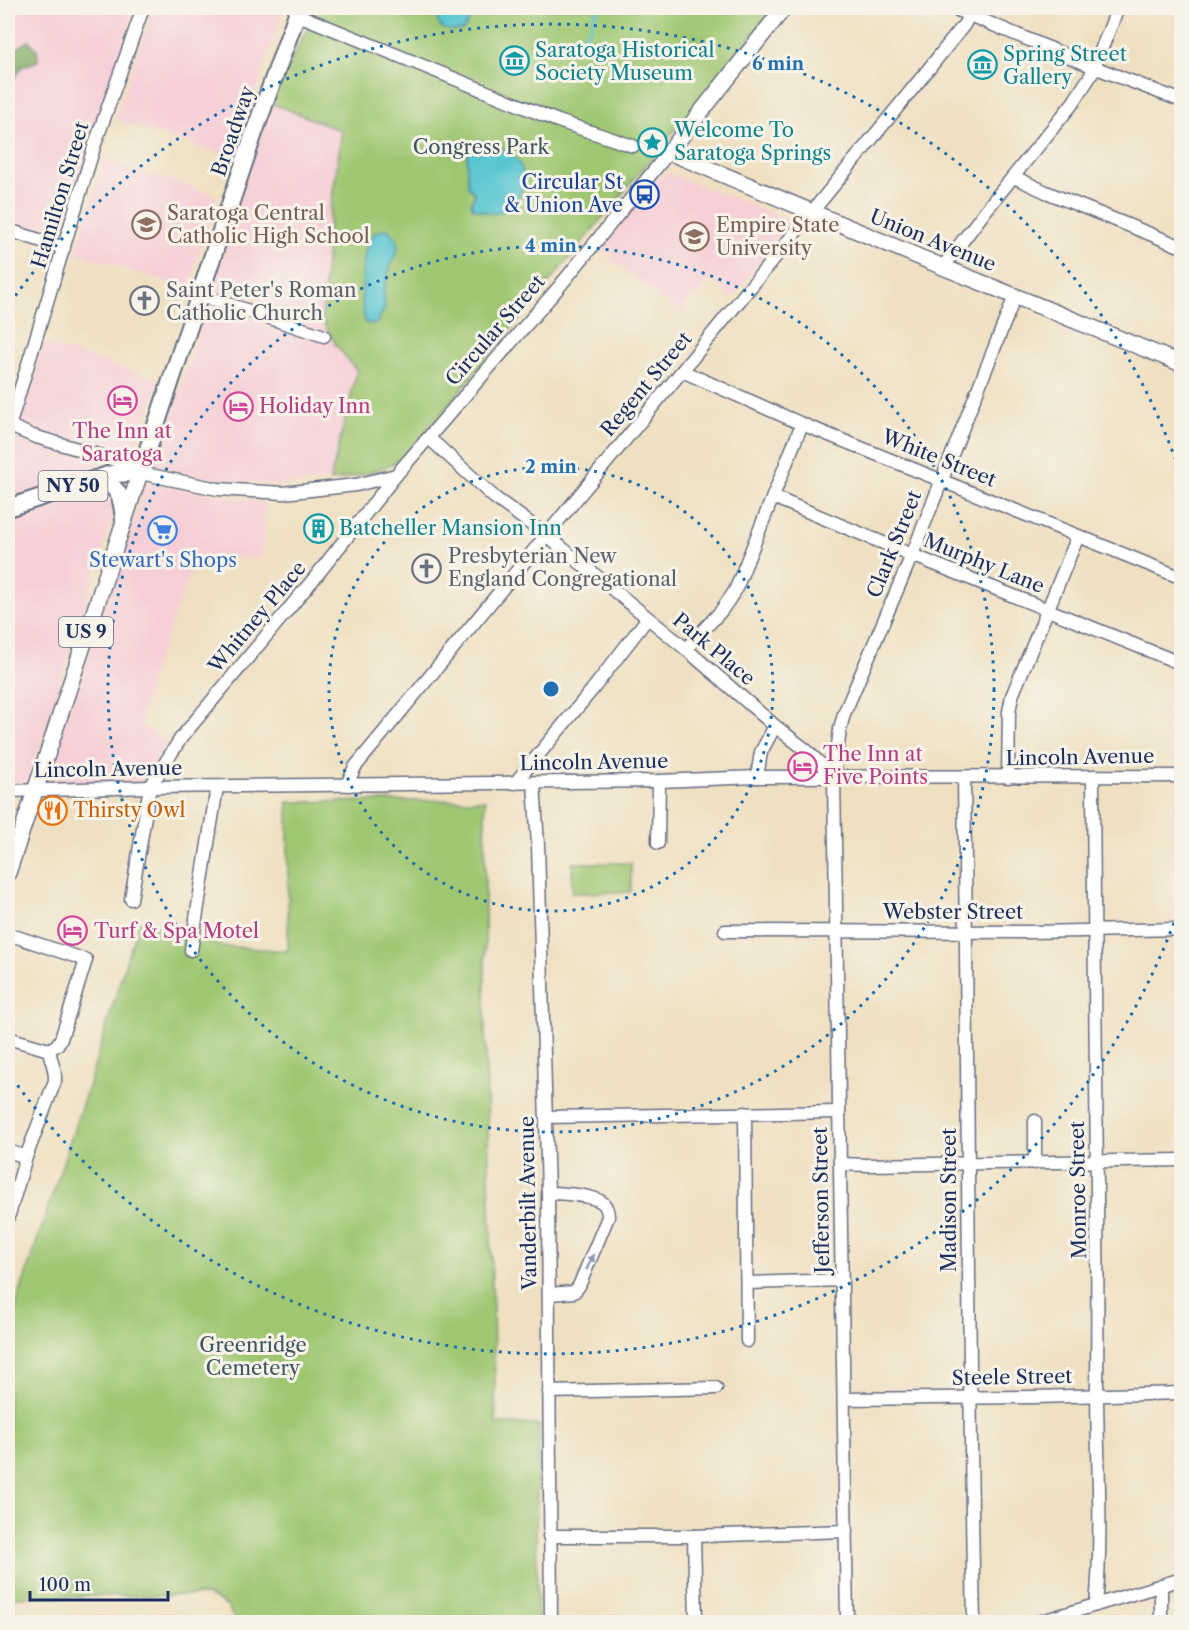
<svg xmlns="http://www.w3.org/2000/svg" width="1189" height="1630" font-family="'Libre Caslon Text',serif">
<rect width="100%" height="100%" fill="#f7f3e8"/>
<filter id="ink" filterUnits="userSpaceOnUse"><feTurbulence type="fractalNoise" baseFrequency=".0167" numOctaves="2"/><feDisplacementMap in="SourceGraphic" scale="12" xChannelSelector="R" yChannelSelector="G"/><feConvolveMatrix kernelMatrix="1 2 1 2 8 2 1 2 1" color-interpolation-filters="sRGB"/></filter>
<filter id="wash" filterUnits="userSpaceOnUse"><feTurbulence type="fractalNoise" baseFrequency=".008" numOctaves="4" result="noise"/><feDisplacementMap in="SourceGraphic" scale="24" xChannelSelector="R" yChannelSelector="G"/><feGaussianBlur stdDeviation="1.35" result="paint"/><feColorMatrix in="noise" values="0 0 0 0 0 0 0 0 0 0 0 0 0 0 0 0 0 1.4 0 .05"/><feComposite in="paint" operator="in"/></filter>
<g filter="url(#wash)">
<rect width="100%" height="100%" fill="#efe0c1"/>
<g fill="#f6cfd6">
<path d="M8,8H134L62,231L55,237L8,222Z"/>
<path d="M152,8H284L234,158L115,120Z"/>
<path d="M271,103L343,131L329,221L336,345L357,371L330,481L277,485L215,479L155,467Z"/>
<path d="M104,160L217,195L188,288L75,253Z"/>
<path d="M668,173L789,220L790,224L732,298L710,279L679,313L599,248L656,179Z"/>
<path d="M44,343L159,380L133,460L17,424Z"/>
<path d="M14,434L108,466L8,501V454Z"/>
<path d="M145,483L265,502L261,558L218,557L204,562L189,575L157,661L142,710L140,724L169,743L139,781L50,783L47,779Z"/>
<path d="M92,491H102L112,497L116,508L29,782L8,783V521Z"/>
</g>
<g fill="#9fc772" stroke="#5d7b68" stroke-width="1.5">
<path d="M317,8H775L426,432C419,440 411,450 403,457C383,472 353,477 330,481L357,371L336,345L322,320L329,221L342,131L271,103C285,70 303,40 317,8Z"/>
<path d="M485,800V1024L496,1423L539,1425L536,1533L538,1622H236L227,1606L208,1595L8,1597V1329L88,1087L129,952L140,922L183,933L221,946L288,951V802Z"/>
<path d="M572,863H631V892L572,893Z"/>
</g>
<path fill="#7fac64" stroke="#4d6e61" stroke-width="1.5" d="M27,41L30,42L37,49L38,61L21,67L8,88V56Z"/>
<g fill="#59c6d1" stroke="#3a7a98" stroke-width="1.5">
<path d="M435,8H464L469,21L463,30C442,33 437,27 435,8Z"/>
<path d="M479,140C491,143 507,150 516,159C534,178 517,215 491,213C485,212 478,210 473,208L471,203L475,194L468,186L467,159L470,146Z"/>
<path d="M386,229L392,233L397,239L398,248L389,270L384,292L385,308L376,324L365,323C361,304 359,250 373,235C377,231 381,230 386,229Z"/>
</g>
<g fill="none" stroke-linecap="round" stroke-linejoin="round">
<path stroke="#59c6d1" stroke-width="3" d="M581,38L591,28L595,13L602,8"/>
</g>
</g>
<g filter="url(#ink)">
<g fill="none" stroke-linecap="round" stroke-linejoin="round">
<defs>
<g id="minor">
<path d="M953,8L1094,67L1182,101"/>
<path d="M296,14L558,121L633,146"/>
<path d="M1014,177L1046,192L1182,247"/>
<path d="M8,230L64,248"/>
<path d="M943,267L986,210L1073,103L1091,75L1118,8"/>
<path d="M201,295L324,336"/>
<path d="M682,371L802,424L1182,578"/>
<path d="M8,425L33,436L122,462L140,473L218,489L283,493L356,485L396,475L559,287L669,152"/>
<path d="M8,430L95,144L143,8"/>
<path d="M429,438L495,498L546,535L686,649L775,726L806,750L834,777"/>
<path d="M773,497L912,555L1182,664"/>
<path d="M686,649L721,611L735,591L802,424"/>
<path d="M1093,776C1094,980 1099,1183 1097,1387C1097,1460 1103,1532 1096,1605"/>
<path d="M757,777L761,752L775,726"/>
<path d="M1008,777L1009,712L1012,696L1078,536"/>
<path d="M964,778C968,1059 968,1341 974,1622"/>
<path d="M515,783L592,690L647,619"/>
<path d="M534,783L538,845L548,1193L551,1622"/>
<path d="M349,785V780L355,767L682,371L923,76L964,25L973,8"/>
<path d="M8,791L150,787L659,781L757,777L1182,776"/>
<path d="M658,843L659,781"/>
<path d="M131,899L150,787L181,738L317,575L396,475"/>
<path d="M725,931L1031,932L1182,929"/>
<path d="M8,934L86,960L61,1039L57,1045L49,1050"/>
<path d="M191,950L217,787"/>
<path d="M8,1038L49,1050"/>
<path d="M745,1113L747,1341"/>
<path d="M546,1117L839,1112"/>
<path d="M8,1151L26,1157"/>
<path d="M1035,1163V1121"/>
<path d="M840,1164L867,1165L1182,1160"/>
<path d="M548,1193C561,1193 594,1195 603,1203C607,1207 608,1212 608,1217L579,1286L574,1292L549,1294"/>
<path d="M8,1218L26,1157L55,1081C56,1069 51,1062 49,1050"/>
<path d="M747,1283L842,1280"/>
<path d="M549,1392L716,1388"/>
<path d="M844,1399L1035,1397L1182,1393"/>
<path d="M549,1536H694L846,1531"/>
<path d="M694,1536L696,1622"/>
<path d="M847,1622L834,777L840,729L844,714L912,555L1015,296"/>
<path d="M1039,1622L1182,1579"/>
<path d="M1161,1622V1585"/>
</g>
<g id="major">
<path d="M784,8L669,152L943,267L1182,364"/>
<path d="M8,873L140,473"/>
</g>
<g id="highway">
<path d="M95,479C119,485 122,496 124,520"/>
<path d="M8,508L111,474L140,473L254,133L299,8"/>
</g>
</defs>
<use href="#minor" stroke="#656d81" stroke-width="15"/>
<use href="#major" stroke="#656d81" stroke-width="18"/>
<use href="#highway" stroke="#656d81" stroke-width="20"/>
<use href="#minor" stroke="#fff" stroke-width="12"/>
<use href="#major" stroke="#fff" stroke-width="15"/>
<use href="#highway" stroke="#fff" stroke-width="16"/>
</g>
<defs><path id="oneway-solid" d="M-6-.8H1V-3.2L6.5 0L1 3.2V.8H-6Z" transform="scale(1.5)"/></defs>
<use fill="#8d97ae" href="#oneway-solid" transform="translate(590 1262) rotate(-65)"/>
</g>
<g fill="none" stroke="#1f6fb2" stroke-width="3" stroke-dasharray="3 6">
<circle cx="551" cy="689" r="222"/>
<circle cx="551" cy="689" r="443"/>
<path d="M1180 906A665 665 0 0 1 10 1075M10 303A665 665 0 0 1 1180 472"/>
</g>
<defs>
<symbol id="museum-ring" viewBox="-11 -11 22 22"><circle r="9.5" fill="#f7f3e8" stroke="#0f9aa8" stroke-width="1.5"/><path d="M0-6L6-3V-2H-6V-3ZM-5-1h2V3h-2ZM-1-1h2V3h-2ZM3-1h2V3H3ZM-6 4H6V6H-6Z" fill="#0f9aa8"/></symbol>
<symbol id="sight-ring" viewBox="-11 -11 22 22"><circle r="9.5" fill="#f7f3e8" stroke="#0f9aa8" stroke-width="1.5"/><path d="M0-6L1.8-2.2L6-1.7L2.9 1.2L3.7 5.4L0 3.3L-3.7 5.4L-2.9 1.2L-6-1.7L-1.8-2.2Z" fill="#0f9aa8"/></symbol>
<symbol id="bus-ring" viewBox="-11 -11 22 22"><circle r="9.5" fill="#f7f3e8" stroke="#1a4fb4" stroke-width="1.5"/><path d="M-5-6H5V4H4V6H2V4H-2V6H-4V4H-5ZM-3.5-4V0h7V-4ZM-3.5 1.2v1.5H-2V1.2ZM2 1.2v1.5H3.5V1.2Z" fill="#1a4fb4"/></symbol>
<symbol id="school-ring" viewBox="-11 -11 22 22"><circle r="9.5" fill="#f7f3e8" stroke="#8d6e63" stroke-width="1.5"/><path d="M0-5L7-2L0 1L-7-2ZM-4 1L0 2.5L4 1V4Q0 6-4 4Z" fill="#8d6e63"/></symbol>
<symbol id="university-ring" viewBox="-11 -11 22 22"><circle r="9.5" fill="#f7f3e8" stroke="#8d6e63" stroke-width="1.5"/><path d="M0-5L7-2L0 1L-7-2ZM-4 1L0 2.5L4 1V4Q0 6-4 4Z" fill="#8d6e63"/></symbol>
<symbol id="church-ring" viewBox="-11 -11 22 22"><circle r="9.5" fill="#f7f3e8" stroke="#6b7280" stroke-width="1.5"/><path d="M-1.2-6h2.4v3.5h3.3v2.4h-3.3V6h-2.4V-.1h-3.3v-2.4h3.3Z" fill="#6b7280"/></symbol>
<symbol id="hotel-ring" viewBox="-11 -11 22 22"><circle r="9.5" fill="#f7f3e8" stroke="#d1479c" stroke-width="1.5"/><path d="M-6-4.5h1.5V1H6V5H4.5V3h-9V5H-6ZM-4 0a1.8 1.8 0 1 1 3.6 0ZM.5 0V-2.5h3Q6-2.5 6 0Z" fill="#d1479c"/></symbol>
<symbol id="building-ring" viewBox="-11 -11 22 22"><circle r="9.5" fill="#f7f3e8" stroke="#0f9aa8" stroke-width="1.5"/><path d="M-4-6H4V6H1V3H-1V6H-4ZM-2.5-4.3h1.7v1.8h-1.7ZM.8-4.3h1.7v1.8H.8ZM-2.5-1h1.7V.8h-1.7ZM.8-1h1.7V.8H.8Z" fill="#0f9aa8"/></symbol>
<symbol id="supermarket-ring" viewBox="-11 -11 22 22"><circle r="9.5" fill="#f7f3e8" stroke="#3f7fe0" stroke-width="1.5"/><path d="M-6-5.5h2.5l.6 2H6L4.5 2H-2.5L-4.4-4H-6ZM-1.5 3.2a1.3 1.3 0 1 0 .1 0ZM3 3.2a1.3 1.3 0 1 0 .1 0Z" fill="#3f7fe0"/></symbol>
<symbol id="restaurant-ring" viewBox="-11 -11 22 22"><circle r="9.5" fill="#f7f3e8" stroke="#e8710a" stroke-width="1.5"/><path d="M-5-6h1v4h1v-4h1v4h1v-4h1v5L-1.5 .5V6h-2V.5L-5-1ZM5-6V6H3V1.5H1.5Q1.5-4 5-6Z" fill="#e8710a"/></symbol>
</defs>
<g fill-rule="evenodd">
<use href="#museum-ring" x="498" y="44" width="33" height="33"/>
<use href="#museum-ring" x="966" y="48" width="33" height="33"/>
<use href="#sight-ring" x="636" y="126" width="33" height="33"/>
<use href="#bus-ring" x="628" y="178" width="33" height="33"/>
<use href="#school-ring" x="130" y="208" width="33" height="33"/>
<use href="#university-ring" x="678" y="220" width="33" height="33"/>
<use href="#church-ring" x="128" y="284" width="33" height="33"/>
<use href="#hotel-ring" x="106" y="384" width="33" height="33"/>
<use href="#hotel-ring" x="222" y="390" width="33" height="33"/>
<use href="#building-ring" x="302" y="512" width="33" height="33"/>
<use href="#supermarket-ring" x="146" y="514" width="33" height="33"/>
<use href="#church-ring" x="410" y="552" width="33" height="33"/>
<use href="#hotel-ring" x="786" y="750" width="33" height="33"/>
<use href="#restaurant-ring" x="36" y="794" width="33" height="33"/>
<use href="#hotel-ring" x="56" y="914" width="33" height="33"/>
</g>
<g text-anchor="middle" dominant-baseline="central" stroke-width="6" stroke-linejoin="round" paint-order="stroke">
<g fill="#f7f3e8" stroke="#5d6a87" stroke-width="1.5">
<rect x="38.5" y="471" width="69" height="30" rx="4.5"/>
<rect x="59" y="617" width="54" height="30" rx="4.5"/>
</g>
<g font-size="18" font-weight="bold" fill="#1b2f5e">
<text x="73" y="486">NY 50</text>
<text x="86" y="632">US 9</text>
</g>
<g font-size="20" fill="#0d838f" stroke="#f7f3e8" text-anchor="start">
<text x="535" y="50">Saratoga Historical<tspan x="535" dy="23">Society Museum</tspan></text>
<text x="1003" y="54">Spring Street<tspan x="1003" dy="23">Gallery</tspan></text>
<text x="674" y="130">Welcome To<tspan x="674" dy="23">Saratoga Springs</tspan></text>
<text x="339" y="528">Batcheller Mansion Inn</text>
</g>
<g font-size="20" fill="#1b2f5e" stroke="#f7f3e8">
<text transform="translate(233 131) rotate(-71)">Broadway</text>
<text transform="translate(60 195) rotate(-73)">Hamilton Street</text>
<text transform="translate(933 240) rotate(22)">Union Avenue</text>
<text transform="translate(495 330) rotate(-49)">Circular Street</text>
<text transform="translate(646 384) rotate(-50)">Regent Street</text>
<text transform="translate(939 458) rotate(22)">White Street</text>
<text transform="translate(894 544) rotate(-68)">Clark Street</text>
<text transform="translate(984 563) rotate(22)">Murphy Lane</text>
<text transform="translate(257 617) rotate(-50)">Whitney Place</text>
<text transform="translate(714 649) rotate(40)">Park Place</text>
<text transform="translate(1080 757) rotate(-1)">Lincoln Avenue</text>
<text transform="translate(594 762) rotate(-1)">Lincoln Avenue</text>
<text transform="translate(108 769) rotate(-1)">Lincoln Avenue</text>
<text x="953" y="912">Webster Street</text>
<text transform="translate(1078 1190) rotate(-91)">Monroe Street</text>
<text transform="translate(821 1200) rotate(-91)">Jefferson Street</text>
<text transform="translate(949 1200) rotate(-90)">Madison Street</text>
<text transform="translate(528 1203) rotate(-91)">Vanderbilt Avenue</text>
<text transform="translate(1012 1377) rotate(-1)">Steele Street</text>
</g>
<g font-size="20" fill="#3c5563" stroke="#f7f3e8">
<text x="481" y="147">Congress Park</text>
<text x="253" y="1345">Greenridge<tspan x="253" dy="23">Cemetery</tspan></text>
</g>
<g font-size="20" fill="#164399" stroke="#f7f3e8" text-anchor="end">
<text x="623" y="182">Circular St<tspan x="623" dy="23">&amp; Union Ave</tspan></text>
</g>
<g font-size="20" fill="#785e54" stroke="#f7f3e8" text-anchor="start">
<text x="167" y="213">Saratoga Central<tspan x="167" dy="23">Catholic High School</tspan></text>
<text x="716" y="225">Empire State<tspan x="716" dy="23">University</tspan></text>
</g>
<g font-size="20" fill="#5b616d" stroke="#f7f3e8" text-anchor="start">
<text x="166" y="290">Saint Peter's Roman<tspan x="166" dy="23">Catholic Church</tspan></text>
<text x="448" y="556">Presbyterian New<tspan x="448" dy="23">England Congregational</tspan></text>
</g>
<g font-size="20" fill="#b23c85" stroke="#f7f3e8" text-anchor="start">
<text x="259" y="406">Holiday Inn</text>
<text x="122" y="431" text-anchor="middle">The Inn at<tspan x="122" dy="23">Saratoga</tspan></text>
<text x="823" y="754">The Inn at<tspan x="823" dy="23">Five Points</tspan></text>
<text x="94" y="931">Turf &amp; Spa Motel</text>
</g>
<g font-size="20" fill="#366cbe" stroke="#f7f3e8">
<text x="163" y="560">Stewart's Shops</text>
</g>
<g font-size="20" fill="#c56008" stroke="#f7f3e8" text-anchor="start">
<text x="73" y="810">Thirsty Owl</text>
</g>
</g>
<circle cx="551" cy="689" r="9" fill="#1f6fb2" stroke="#f7f3e8" stroke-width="3"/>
<g font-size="18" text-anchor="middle" font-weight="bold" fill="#1f6fb2" stroke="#f7f3e8" stroke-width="6" stroke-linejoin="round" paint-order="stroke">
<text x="778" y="70">6 min</text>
<text x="551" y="252">4 min</text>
<text x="551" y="473">2 min</text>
</g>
<rect width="1189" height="1630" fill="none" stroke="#f7f3e8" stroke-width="30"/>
<path d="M30 1591v9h138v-9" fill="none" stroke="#1b2f5e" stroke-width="3"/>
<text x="39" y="1591" font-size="18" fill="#1b2f5e" stroke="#f7f3e8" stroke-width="4.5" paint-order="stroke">100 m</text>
</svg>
